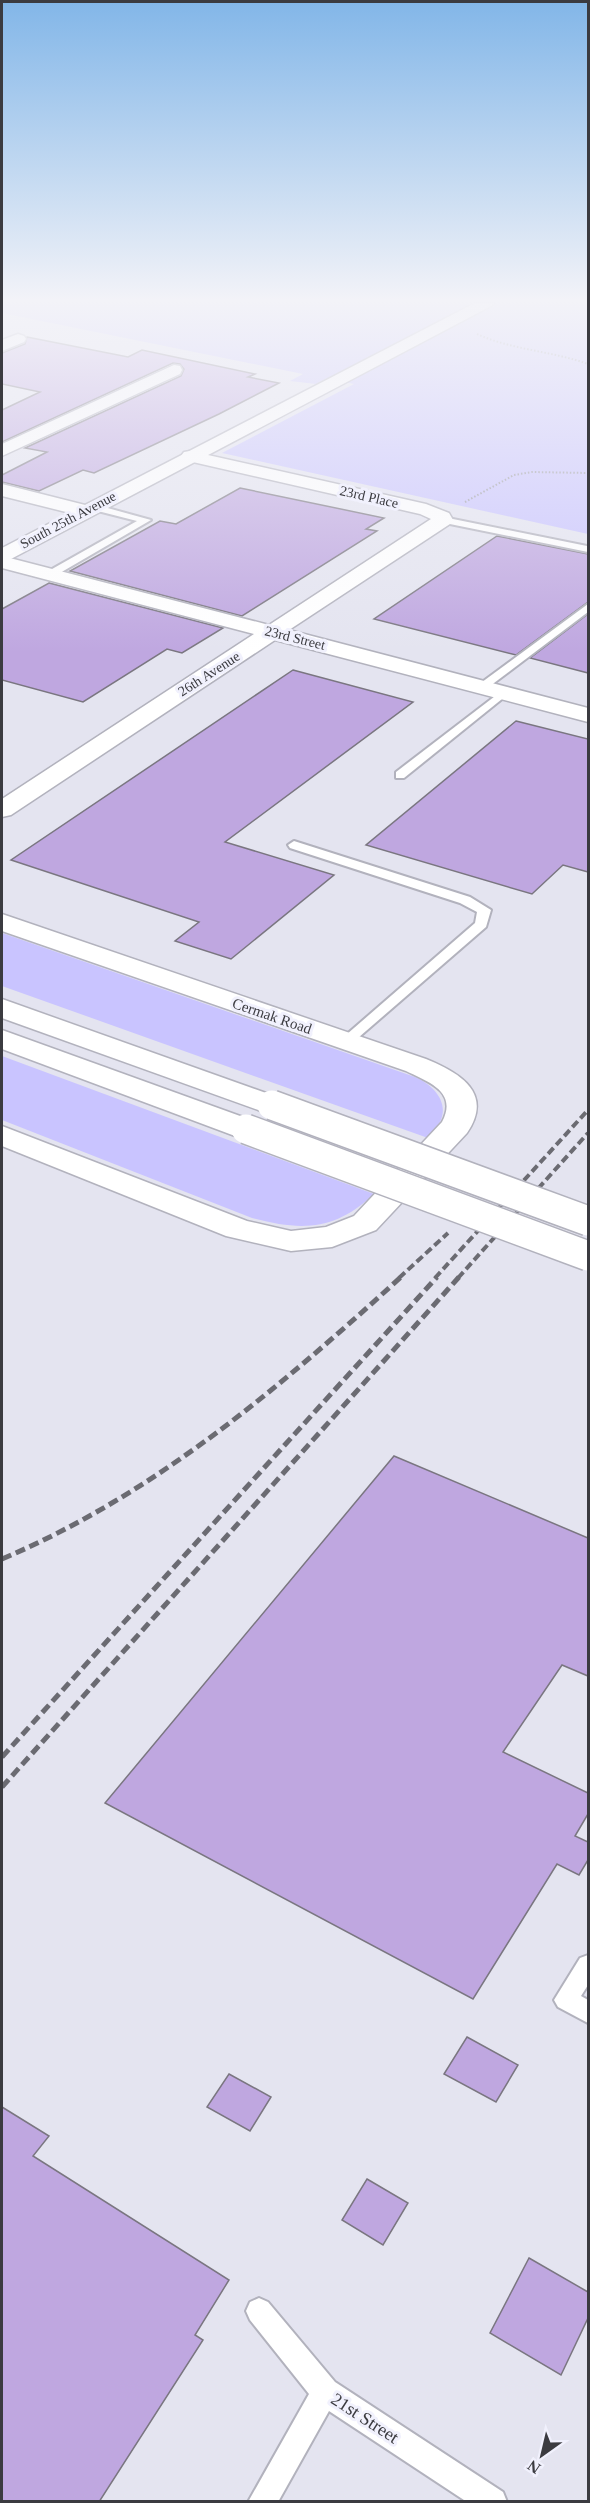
<svg xmlns="http://www.w3.org/2000/svg" width="590" height="2503" font-family="Georgia,serif">
<rect width="100%" height="100%" fill="#e4e4f0"/>
<g fill="#c9c4ff">
<path d="M2,303H588V534L222,453L354,384L327,378L316,384L290,381L303,374L2,313Z"/>
<path d="M2,933L415,1077C432,1084 450,1102 440,1122C437,1128 431,1133 428,1138L2,986Z"/>
<path d="M2,1056L374,1194C335,1231 301,1231 252,1218L2,1120Z"/>
</g>
<g fill="#bfa7e0" stroke="#7a7680" stroke-width="1.5">
<path d="M27,337L128,357L142,350L255,374L248,377L279,383L219,414L94,473L83,470L39,491L2,482V475L47,452L25,448L181,376L184,369L180,364L173,363L2,442V410L40,392L2,384V353L25,344Z"/>
<path d="M240,488L384,518L366,529L377,531L242,616L70,571L160,521L176,524Z"/>
<path d="M497,536L588,554V602L516,655L374,619Z"/>
<path d="M49,583L223,628L182,653L167,649L83,702L2,680V609Z"/>
<path d="M588,614V673L530,658Z"/>
<path d="M293,670L413,702L225,842L334,875L231,959L175,941L199,922L11,860Z"/>
<path d="M516,721L588,739V872L563,865L532,894L366,845Z"/>
<path d="M394,1456L588,1538V1676L562,1665L503,1752L588,1793V1814L575,1836L588,1842V1860L579,1875L557,1864L473,1999L105,1803Z"/>
<path d="M467,2037L518,2065L496,2102L444,2074Z"/>
<path d="M229,2074L271,2097L250,2131L207,2107Z"/>
<path d="M2,2107L49,2136L33,2156L229,2280L195,2335L203,2340L99,2502H2Z"/>
<path d="M367,2179L408,2203L383,2245L342,2220Z"/>
<path d="M529,2258L588,2292V2318L561,2375L490,2333Z"/>
</g>
<g fill="none" stroke-linecap="round" stroke-linejoin="round">
<defs>
<g id="lane">
<path d="M93,504L151,520L53,577H45V573L137,521L90,509L88,507Z"/>
<path d="M443,517L587,546L588,552L440,522V518Z"/>
<path d="M588,604V612L486,689H478V685Z"/>
<path d="M503,690L509,693L507,695L404,778H396V772Z"/>
<path d="M294,841L470,897L491,910L486,927L351,1044H341L339,1041L475,923L477,912L460,903L290,848L288,845Z"/>
<path d="M588,1955V1985L581,1996L588,2000V2023L558,2007L554,2000L580,1958Z"/>
<path d="M259,2298L268,2302L335,2382L503,2492L507,2502H467L329,2411L278,2502H248L309,2394L250,2320L246,2311L250,2302Z"/>
</g>
<g id="street">
<path d="M18,334L24,336L26,339L24,342L2,351V340Z"/>
<path d="M174,365L180,366L182,370L180,374L2,456V444Z"/>
<path d="M190,451L426,504L449,513L453,520L450,524L289,630L588,708V722L275,640L11,815L2,817V799L254,634L2,568V556L269,625L431,519L420,514L184,460L181,456L184,452Z"/>
<path d="M2,484L93,507L96,511L93,515L86,517L2,496Z"/>
<path d="M2,914L426,1059C460,1073 494,1093 467,1133L376,1230L332,1247L291,1251L226,1236L2,1146V1126L247,1221L291,1231L326,1227L354,1216L442,1122C458,1092 429,1082 406,1071L2,931Z"/>
</g>
<path id="secondary" d="M475,303H494L491,306L9,560L2,562V548Z"/>
<g id="primary">
<path d="M2,999L283,1099L287,1105L283,1111L272,1114L261,1111L2,1018Z"/>
<path d="M2,1030L257,1122L261,1129L257,1136L246,1138L235,1136L2,1049Z"/>
</g>
</defs>
<use href="#lane" stroke="#b2b2bd" stroke-width="4"/>
<use href="#street" stroke="#b2b2bd" stroke-width="3"/>
<use href="#secondary" stroke="#b2b2bd" stroke-width="3"/>
<use href="#primary" stroke="#b2b2bd" stroke-width="3"/>
<g stroke="#9d9da6" stroke-width="2" stroke-dasharray="1.5 2" stroke-linecap="butt">
<path d="M477,334C512,350 552,351 588,364"/>
<path d="M465,502L514,475L532,472L588,473"/>
</g>
<use href="#lane" fill="#fff" fill-rule="evenodd"/>
<use href="#street" fill="#fff" fill-rule="evenodd"/>
<use href="#secondary" fill="#fff" fill-rule="evenodd"/>
<use href="#primary" fill="#fff" fill-rule="evenodd"/>
<g stroke="#6b6b72" stroke-width="4" stroke-dasharray="8 4" stroke-linecap="butt">
<path d="M399,1278L448,1233"/>
<path d="M435,1278L588,1110"/>
<path d="M458,1278L588,1133"/>
</g>
<g stroke="#6b6b72" stroke-width="5" stroke-dasharray="10 5" stroke-linecap="butt">
<path d="M2,1559C155,1494 279,1388 401,1277"/>
<path d="M2,1757L437,1277"/>
<path d="M2,1787L459,1277"/>
</g>
<defs>
<g id="primary-bridge">
<path d="M272,1105L588,1221"/>
<path d="M246,1129L588,1256"/>
</g>
</defs>
<use href="#primary-bridge" stroke="#b2b2bd" stroke-width="32" stroke-linecap="butt"/>
<use href="#primary-bridge" stroke="#fff" stroke-width="29"/>
</g>
<linearGradient id="sky" x2="0" y2="1"><stop stop-color="#82b6e8"/><stop offset="0.46" stop-color="#f3f3f8"/><stop offset="1" stop-color="#f3f3f8" stop-opacity="0"/></linearGradient>
<rect width="590" height="653" fill="url(#sky)"/>
<g text-anchor="middle" dominant-baseline="central" stroke-width="6" stroke-linejoin="round" paint-order="stroke">
<g font-size="14" fill="#3b3b40" stroke="#f1f1fd">
<text transform="translate(369 497) rotate(13)">23rd Place</text>
<text transform="translate(68 520) rotate(-28)">South 25th Avenue</text>
<text transform="translate(295 638) rotate(14)">23rd Street</text>
<text transform="translate(209 674) rotate(-33)">26th Avenue</text>
</g>
<g font-size="15" fill="#3b3b40" stroke="#f1f1fd">
<text transform="translate(272 1016) rotate(19)">Cermak Road</text>
</g>
<g font-size="18" fill="#3b3b40" stroke="#f1f1fd">
<text transform="translate(365 2418) rotate(33)">21st Street</text>
</g>
</g>
<rect width="590" height="2503" fill="none" stroke="#3b3b40" stroke-width="6"/>
<g transform="translate(542 2455) rotate(214)" stroke="#f1f1fd" stroke-width="4.5" paint-order="stroke">
<path d="M0-4.5L10 22L0 15L-10 22Z" fill="#3b3b40"/>
<text y="-9" font-size="16" font-weight="bold" text-anchor="middle" fill="#3b3b40">N</text>
</g>
</svg>
